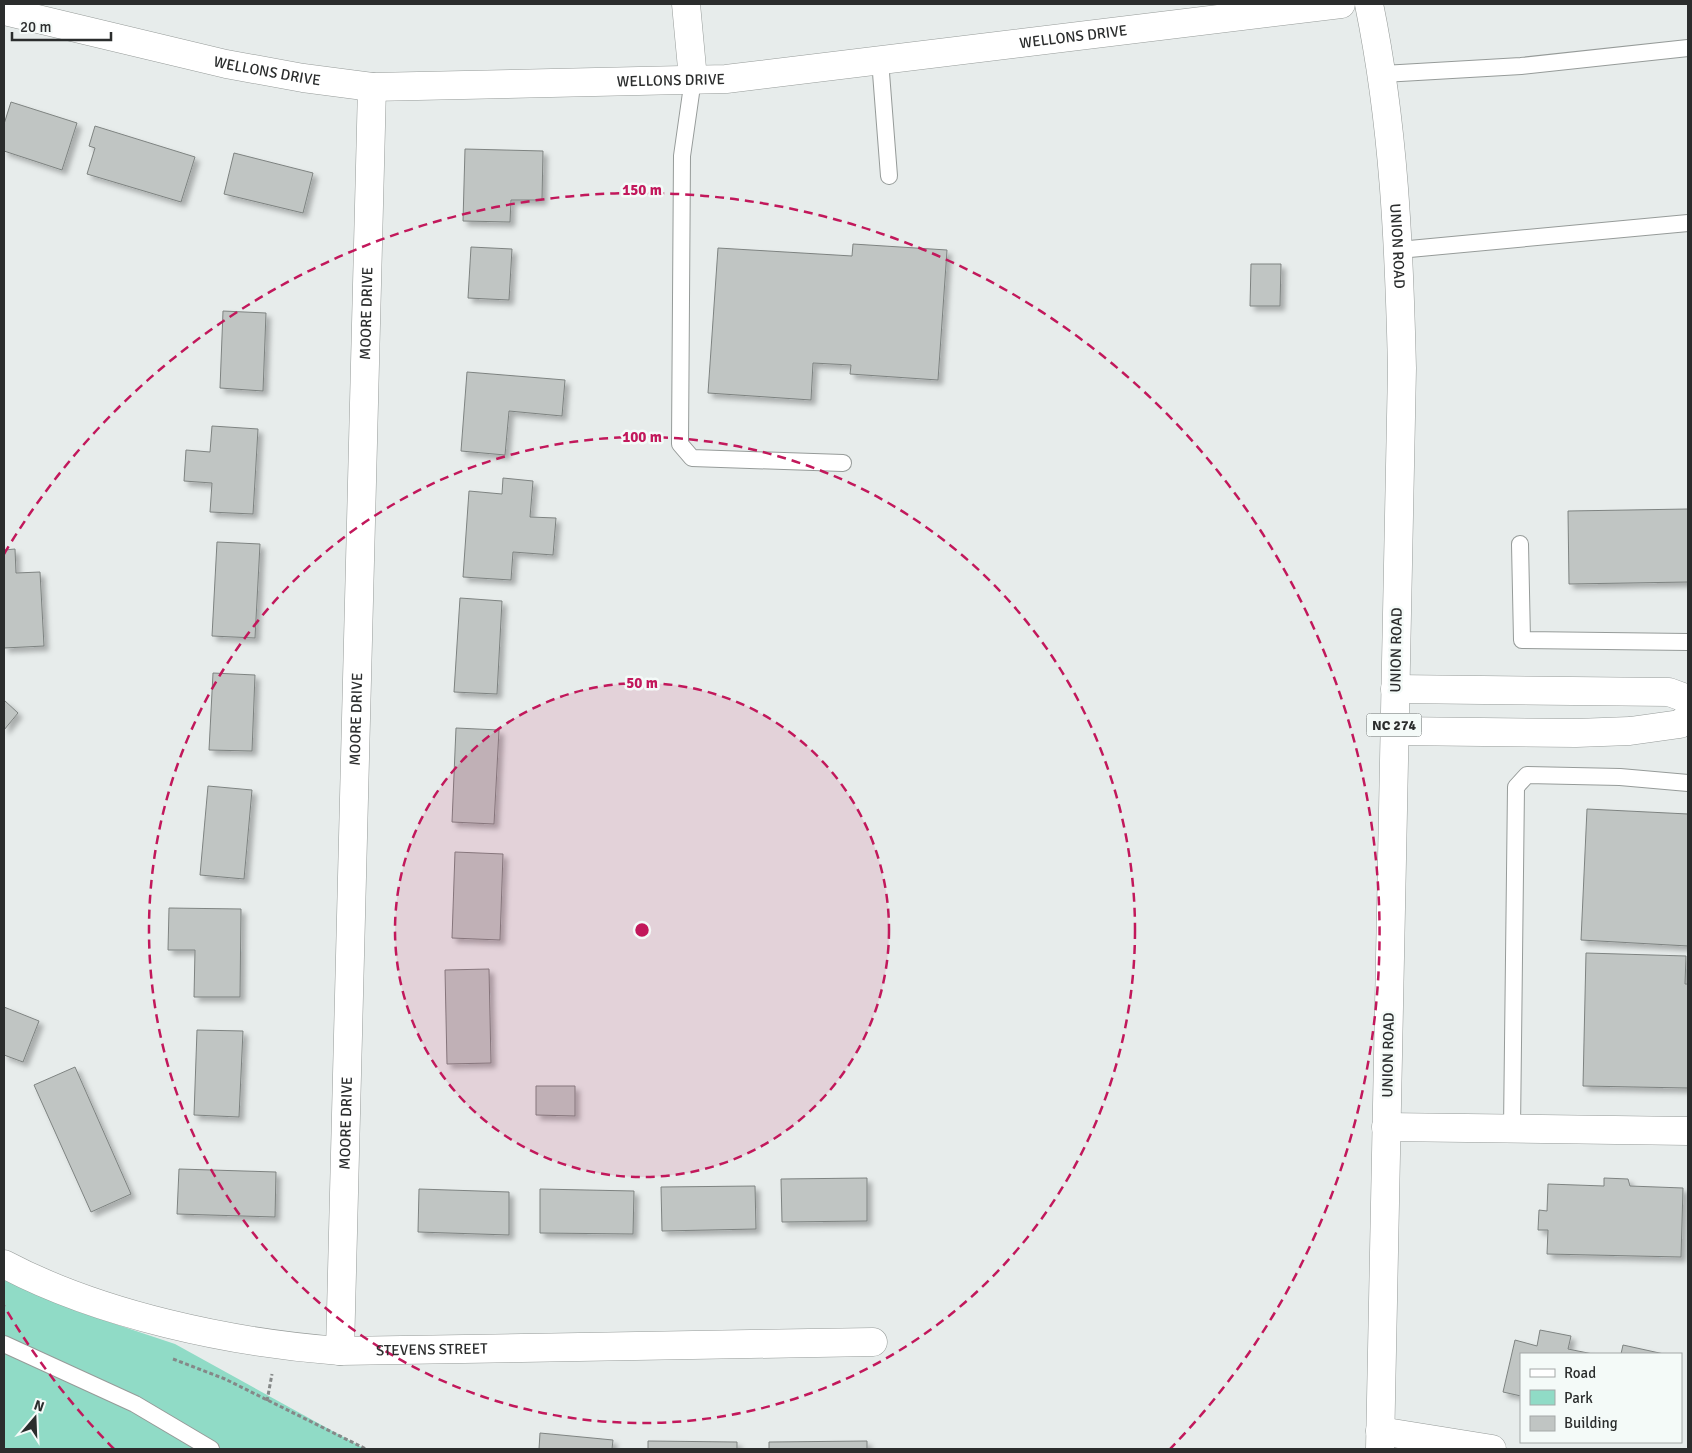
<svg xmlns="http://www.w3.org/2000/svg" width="1692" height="1453" font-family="Signika,sans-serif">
<defs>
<filter id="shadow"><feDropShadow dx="4.5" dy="4.5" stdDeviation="2.5" flood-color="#0004"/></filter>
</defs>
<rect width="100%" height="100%" fill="#e7eceb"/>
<path fill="#90dbc6" d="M4,1277L76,1311L175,1344L365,1449H4Z"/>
<g fill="#c0c5c3" stroke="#7e8381" filter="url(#shadow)">
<path d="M11,102L77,123L62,170L4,151V124Z"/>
<path d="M95,126L195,157L181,202L87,174L95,148L89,146Z"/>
<path d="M465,149L543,151L542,200H511L510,222L463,221Z"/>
<path d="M234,153L313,173L303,213L224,194Z"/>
<path d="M853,244L947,250L938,380L850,374L851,365L813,363L811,400L708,393L718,248L852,256Z"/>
<path d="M471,247L512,249L509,300L468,298Z"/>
<path d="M1251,264H1281L1280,306H1250Z"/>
<path d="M223,311L266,313L263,391L220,388Z"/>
<path d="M467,372L565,380L562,416L509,411L505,455L461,451Z"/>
<path d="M212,426L258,429L253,514L210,512L212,483L184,481L186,450L210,452Z"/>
<path d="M503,478L533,481L530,517L556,518L553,555L513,552L511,580L463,577L469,491L502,494Z"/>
<path d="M1688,509V582L1569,584L1568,511Z"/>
<path d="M217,542L260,544L255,638L212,636Z"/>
<path d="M15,549L16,573L40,572L44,646L4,648V550Z"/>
<path d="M460,598L502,601L497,694L454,692Z"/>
<path d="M213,673L255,675L252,751L209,750Z"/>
<path d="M4,700L18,713L4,730Z"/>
<path d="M456,728L499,730L494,824L452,822Z"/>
<path d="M208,786L252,790L244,879L200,875Z"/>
<path d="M1587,809L1688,814V946L1581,940Z"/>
<path d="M455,852L503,854L500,940L452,938Z"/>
<path d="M169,908L241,909L240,997H194L195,950H168Z"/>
<path d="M1586,953L1686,956L1685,984H1688V1088L1583,1086Z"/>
<path d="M489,969L491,1063L447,1064L445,970Z"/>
<path d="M4,1007L39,1021L23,1062L4,1055Z"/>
<path d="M197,1030L243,1031L239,1117L194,1115Z"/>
<path d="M75,1067L131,1194L91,1212L34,1085Z"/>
<path d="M536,1086H575V1116L536,1115Z"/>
<path d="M179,1169L276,1172L275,1217L177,1214Z"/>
<path d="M867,1178V1221L782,1222L781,1179Z"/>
<path d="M1604,1178L1628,1179L1630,1186L1683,1188L1681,1257L1547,1254L1548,1230H1538L1539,1210L1547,1211L1548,1184L1604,1186Z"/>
<path d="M755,1186L756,1229L662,1231L661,1187Z"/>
<path d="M419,1189L509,1192V1235L418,1232Z"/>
<path d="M540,1189L634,1191L633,1234L540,1233Z"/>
<path d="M1540,1330L1571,1336L1568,1349L1593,1354H1521V1396L1503,1392L1515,1340L1537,1346Z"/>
<path d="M1623,1345L1664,1354H1621Z"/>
<path d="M540,1433L613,1440L612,1449H539Z"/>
<path d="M648,1441L737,1442V1449H648Z"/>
<path d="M867,1441V1449H769V1442Z"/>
</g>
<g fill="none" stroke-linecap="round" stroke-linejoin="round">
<defs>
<g id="service">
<path d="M880,60L889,176"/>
<path d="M1383,74L1521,66L1688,48"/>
<path d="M693,79L682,156L680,444L692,458L843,463"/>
<path d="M1399,250L1688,223"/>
<path d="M1520,544L1522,640L1688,642"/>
<path d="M1512,1129L1516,787L1527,775L1620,777L1688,783"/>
<path d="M4,1344L135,1404L211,1449"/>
</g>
<g id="minor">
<path d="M686,4L693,79"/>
<path id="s1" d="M4,11L226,64L303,78L372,87L726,79L1341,4"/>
<path d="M1395,689L1669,692L1688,699"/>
<path d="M1394,731L1576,733L1630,731L1680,724L1688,717"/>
<path d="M1386,1127L1688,1131"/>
<path id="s2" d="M4,1264C100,1315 232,1343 340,1351L873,1342"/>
<path id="s3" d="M340,1351L372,87"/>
<path d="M1380,1431L1492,1449"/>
</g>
<g id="primary">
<path id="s4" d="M1369,4C1394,126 1399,244 1402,368L1380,1449"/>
</g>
</defs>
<use href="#service" stroke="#969b99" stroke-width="18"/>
<use href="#minor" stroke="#969b99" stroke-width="29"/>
<use href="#primary" stroke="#969b99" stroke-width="29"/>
<g stroke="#858888" stroke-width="3" stroke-dasharray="4 2.5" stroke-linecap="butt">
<path d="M173,1359L225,1379L366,1449"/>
<path d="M267,1401L272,1374"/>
</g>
<use href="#service" stroke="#fff" stroke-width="16"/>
<use href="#minor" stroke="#fff" stroke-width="28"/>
<use href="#primary" stroke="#fff" stroke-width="28"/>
</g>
<circle cx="642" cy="930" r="247" fill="#c2185b" fill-opacity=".12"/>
<g fill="none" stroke="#c2185b" stroke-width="2.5" stroke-dasharray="9 6">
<circle cx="642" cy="930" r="247"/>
<circle cx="642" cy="930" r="493"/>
<path d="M114 1449A740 740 0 0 1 4 1306M4 554A740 740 0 1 1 1170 1449"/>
</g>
<g text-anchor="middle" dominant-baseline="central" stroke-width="5" stroke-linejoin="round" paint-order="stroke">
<rect fill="#f4faf8" stroke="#676a6a" stroke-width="1" x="1366.5" y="713.5" width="55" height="23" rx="4"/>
<g font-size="14" font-weight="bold" fill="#2b2d2d">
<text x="1394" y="725">NC 274</text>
</g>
<g font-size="15" fill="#2b2d2d" stroke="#f4faf8">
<text stroke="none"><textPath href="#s1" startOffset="1080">WELLONS DRIVE</textPath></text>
<text stroke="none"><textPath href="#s1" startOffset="270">WELLONS DRIVE</textPath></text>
<text stroke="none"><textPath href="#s1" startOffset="675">WELLONS DRIVE</textPath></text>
<text stroke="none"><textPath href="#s4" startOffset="244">UNION ROAD</textPath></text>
<text stroke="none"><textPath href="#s3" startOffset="1038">MOORE DRIVE</textPath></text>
<text transform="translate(1396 650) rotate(-89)">UNION ROAD</text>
<text stroke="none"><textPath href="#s3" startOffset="632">MOORE DRIVE</textPath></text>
<text transform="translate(1388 1055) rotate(-89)">UNION ROAD</text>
<text stroke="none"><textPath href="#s3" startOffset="228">MOORE DRIVE</textPath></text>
<text stroke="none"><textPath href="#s2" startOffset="441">STEVENS STREET</textPath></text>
</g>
</g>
<circle cx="642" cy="930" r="8" fill="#c2185b" stroke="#f4faf8" stroke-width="2.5"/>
<g font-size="15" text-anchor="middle" font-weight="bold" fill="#c2185b" stroke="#f4faf8" stroke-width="5" stroke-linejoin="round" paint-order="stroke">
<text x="642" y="195">150 m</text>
<text x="642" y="442">100 m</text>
<text x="642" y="688">50 m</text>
</g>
<rect width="1692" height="1453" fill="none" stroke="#2b2d2d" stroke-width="10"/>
<rect x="1520" y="1353" width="162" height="90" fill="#f4faf8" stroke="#a4a8a7"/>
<rect x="1530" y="1369" width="25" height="8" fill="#ffffff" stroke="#a4a8a7"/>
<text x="1564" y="1378" font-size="15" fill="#2b2d2d">Road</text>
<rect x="1530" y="1390" width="25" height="15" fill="#90dbc6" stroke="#a4a8a7"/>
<text x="1564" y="1403" font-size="15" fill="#2b2d2d">Park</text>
<rect x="1530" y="1416" width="25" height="15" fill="#c0c5c3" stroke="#a4a8a7"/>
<text x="1564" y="1428" font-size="15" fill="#2b2d2d">Building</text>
<g transform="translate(35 1418) rotate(19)" stroke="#f4faf8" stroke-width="4" paint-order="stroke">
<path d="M0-4L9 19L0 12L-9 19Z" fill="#2b2d2d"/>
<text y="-8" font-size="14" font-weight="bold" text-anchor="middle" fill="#2b2d2d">N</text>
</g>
<path d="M12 32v8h99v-8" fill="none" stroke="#2b2d2d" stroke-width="2.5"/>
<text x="20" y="32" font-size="15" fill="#2b2d2d" stroke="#f4faf8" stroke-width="4" paint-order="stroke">20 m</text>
</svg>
